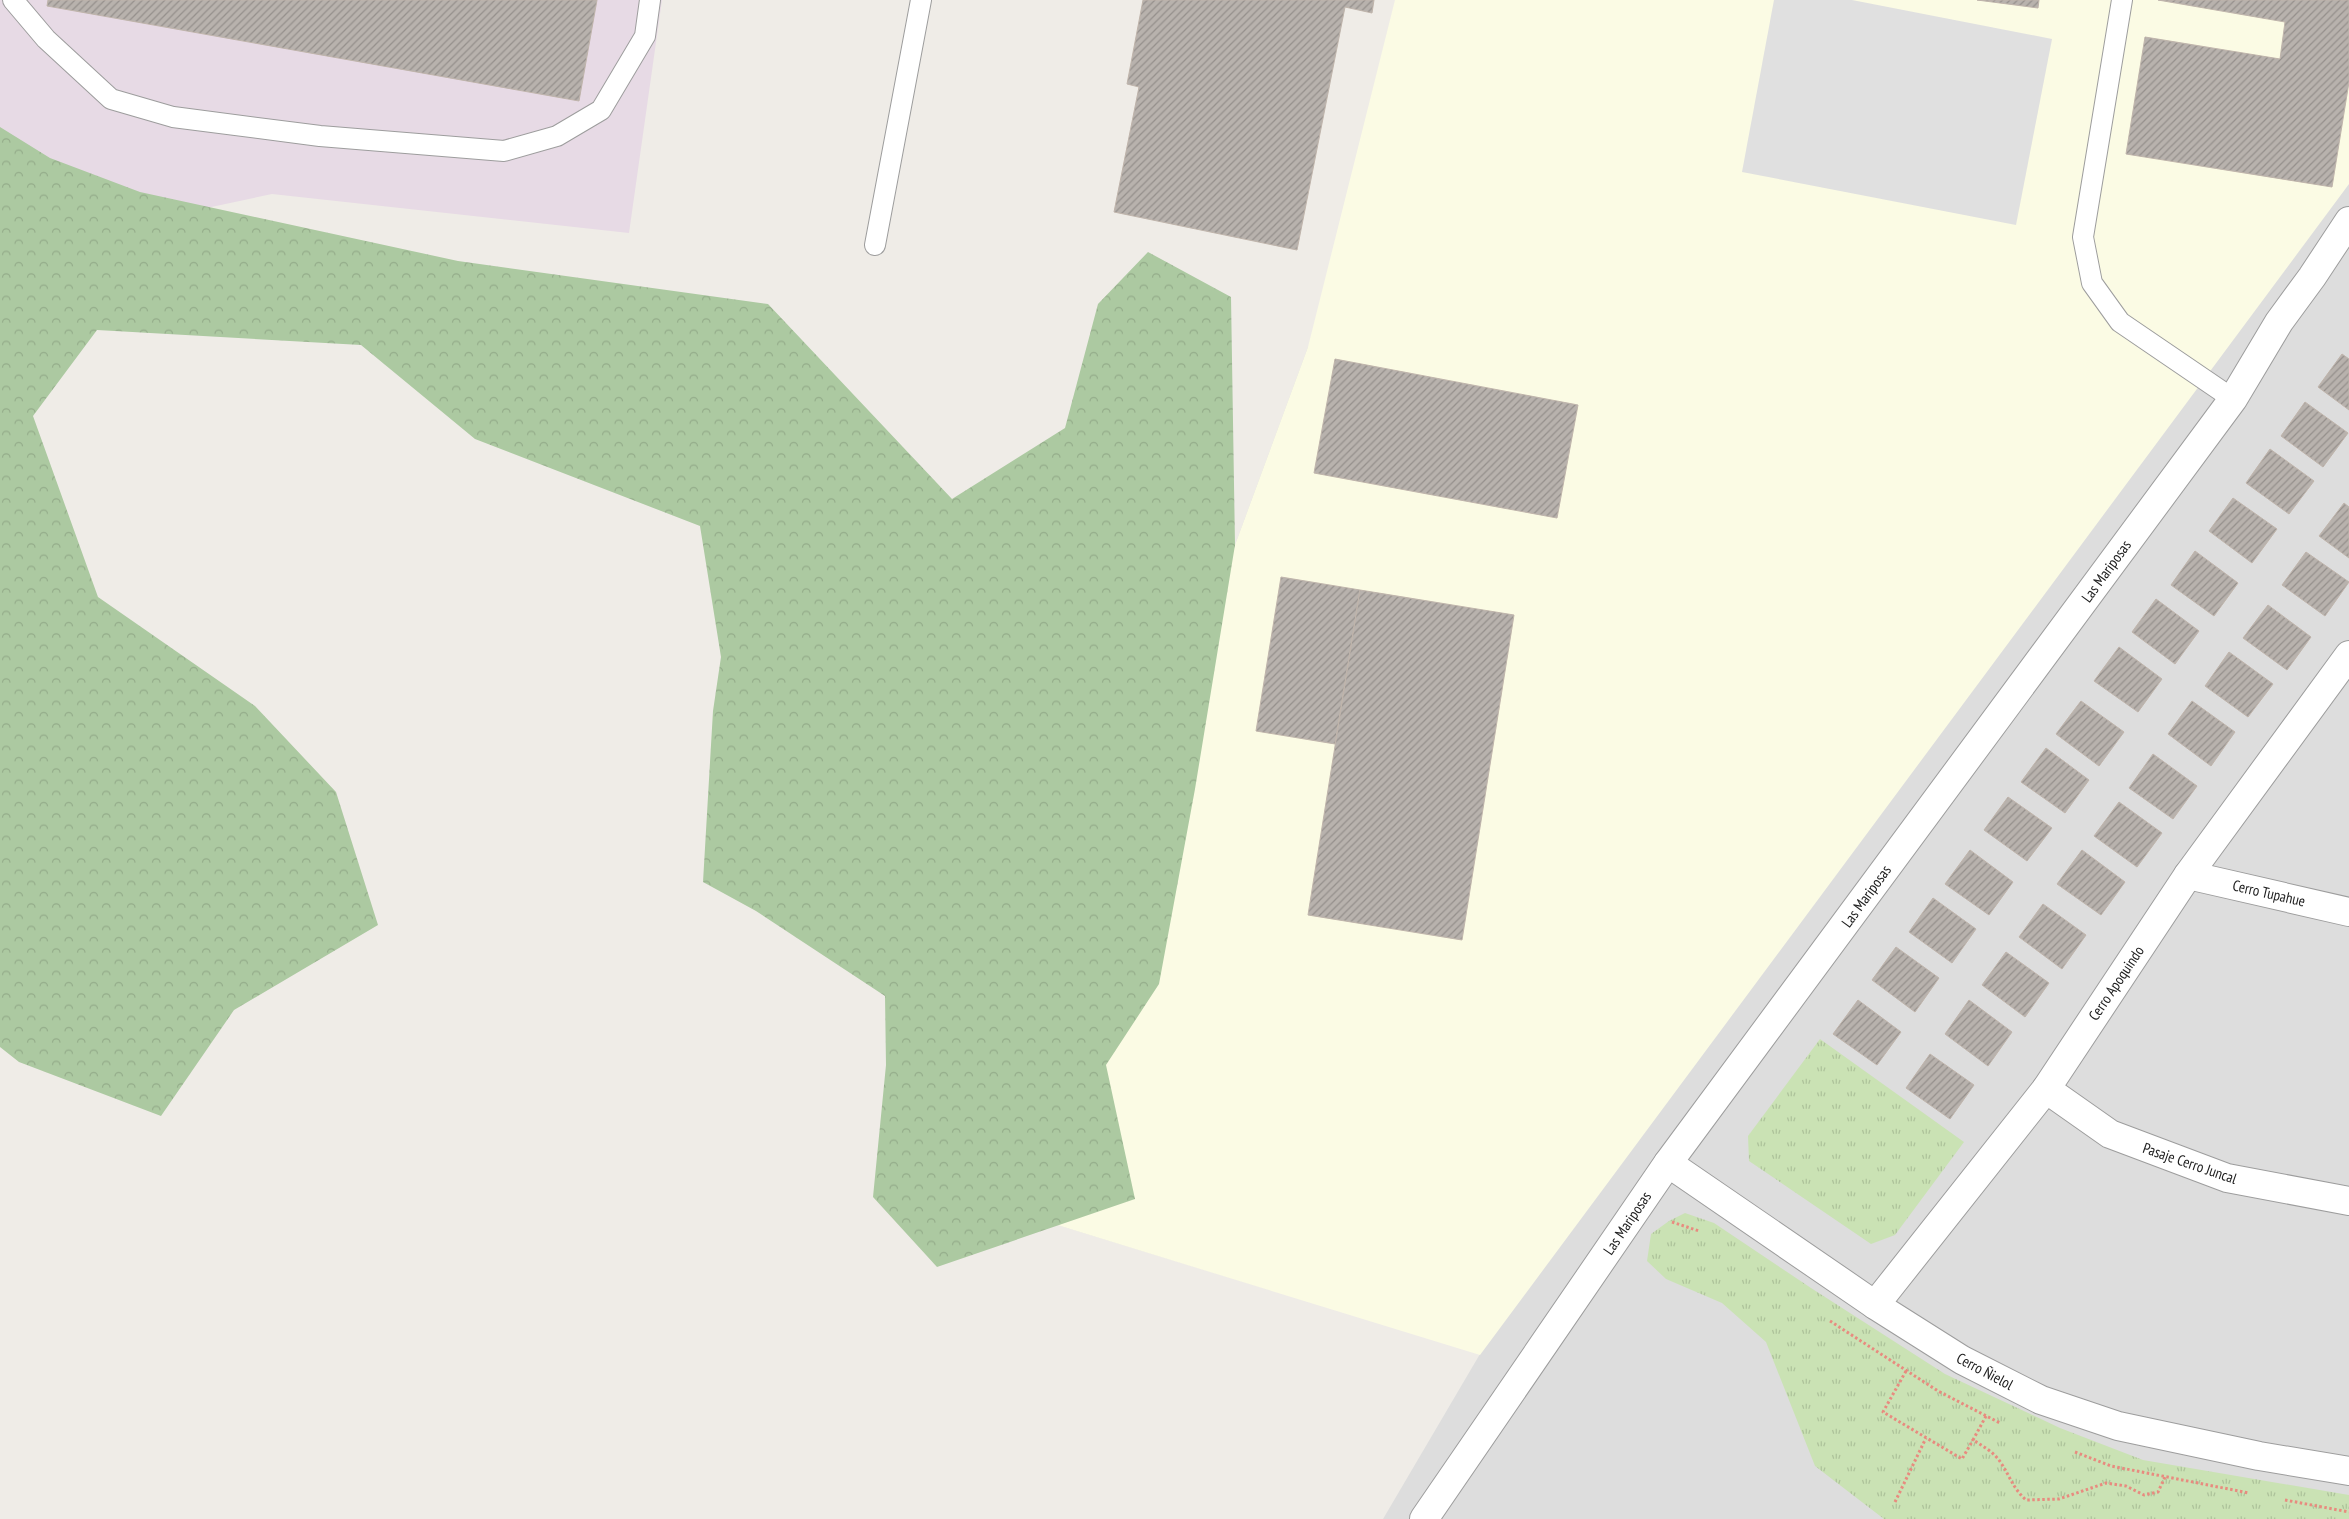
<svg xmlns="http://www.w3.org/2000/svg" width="2349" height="1519" font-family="'PT Sans Narrow',sans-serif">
<defs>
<pattern id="grass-tufts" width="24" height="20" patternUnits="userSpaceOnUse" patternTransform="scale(1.25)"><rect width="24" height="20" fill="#cae2b4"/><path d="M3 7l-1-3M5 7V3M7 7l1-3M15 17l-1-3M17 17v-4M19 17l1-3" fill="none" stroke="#adc29a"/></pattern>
<pattern id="forest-crowns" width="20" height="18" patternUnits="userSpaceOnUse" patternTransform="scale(1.25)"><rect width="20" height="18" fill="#acc9a1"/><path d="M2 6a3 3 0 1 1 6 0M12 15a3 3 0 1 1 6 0" fill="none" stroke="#94ac8a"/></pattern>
<pattern id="building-hatch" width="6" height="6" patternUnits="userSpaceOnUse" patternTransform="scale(1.25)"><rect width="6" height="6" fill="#b8b2ad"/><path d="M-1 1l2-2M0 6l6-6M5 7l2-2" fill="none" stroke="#95908c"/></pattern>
</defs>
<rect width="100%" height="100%" fill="#efece7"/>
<path fill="#ddd" d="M2349,0V1519H1383L1480,1354L953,1193L1235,545L1308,347Z"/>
<path fill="#e7dae5" d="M0,0H662L629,233L272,194L0,252Z"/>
<path fill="#fbfbe4" d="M1395,0H2349V184L1480,1355L953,1193L1235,545L1308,347Z"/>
<g fill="url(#grass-tufts)">
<path d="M1820,1039L1964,1142L1895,1235L1871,1244L1749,1161L1748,1136Z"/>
<path d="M1685,1213L1714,1223L1811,1288L1945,1374L2060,1428L2143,1460L2349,1495V1519H1884L1815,1466L1766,1342L1722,1303L1666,1279L1647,1261L1651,1234L1669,1221Z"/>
</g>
<path fill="url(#forest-crowns)" d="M0,127L50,158L140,192L458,261L768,304L952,499L1065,428L1098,304L1148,252L1231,297L1235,545L1195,789L1159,984L1106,1065L1135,1199L937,1267L873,1197L886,1065L885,996L756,911L703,882L713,711L721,657L700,526L475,439L361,345L97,330L33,416L98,597L255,706L336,792L378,925L234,1010L161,1116L19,1062L0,1047Z"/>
<path fill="#e0e0e0" d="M1774,0H1852L2052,39L2016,225L1742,172Z"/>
<g fill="url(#building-hatch)" stroke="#bfb4ab">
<path d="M48,0H597L579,101L47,6Z"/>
<path d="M1143,0H1374L1372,13L1345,7L1297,250L1114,212L1139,87L1127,84Z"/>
<path d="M1977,0H2039L2038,8Z"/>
<path d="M2349,0V82L2332,187L2126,154L2145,37L2280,59L2285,22L2158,0Z"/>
<path d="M2342,354L2349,359V410L2318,387Z"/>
<path d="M1335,359L1578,405L1557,518L1314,473Z"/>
<path d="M2305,402L2348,433L2323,467L2281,436Z"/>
<path d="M2270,449L2314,481L2289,514L2246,483Z"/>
<path d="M2233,498L2277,529L2252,563L2209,531Z"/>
<path d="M2344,503L2349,507V558L2319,536Z"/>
<path d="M2195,551L2238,583L2214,616L2171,585Z"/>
<path d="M2306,552L2349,582L2325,616L2282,585Z"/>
<path d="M1281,577L1360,590L1335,744L1256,731Z"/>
<path d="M1360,590L1514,615L1462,940L1308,915Z"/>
<path d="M2156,599L2199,631L2175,664L2132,632Z"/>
<path d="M2268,605L2311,637L2287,670L2243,638Z"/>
<path d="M2119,647L2162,679L2138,712L2094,681Z"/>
<path d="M2229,652L2273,684L2248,717L2205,686Z"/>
<path d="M2081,701L2124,732L2099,766L2056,734Z"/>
<path d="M2192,701L2235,732L2211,766L2168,734Z"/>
<path d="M2046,748L2089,780L2065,813L2021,782Z"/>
<path d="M2153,754L2197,786L2173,819L2129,788Z"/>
<path d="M2008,797L2052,828L2027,861L1984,830Z"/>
<path d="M2119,802L2162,833L2137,867L2094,836Z"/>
<path d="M1970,850L2013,882L1989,915L1945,884Z"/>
<path d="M2082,850L2125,882L2101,915L2057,884Z"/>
<path d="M1933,898L1976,929L1952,963L1909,932Z"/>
<path d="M2043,904L2086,935L2062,969L2019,937Z"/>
<path d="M1896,947L1939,978L1915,1012L1872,980Z"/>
<path d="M2006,952L2049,983L2025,1017L1982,985Z"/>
<path d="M1858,1000L1901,1032L1877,1065L1833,1034Z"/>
<path d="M1969,1000L2012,1032L1988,1066L1945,1034Z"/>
<path d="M1930,1054L1974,1085L1950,1119L1906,1088Z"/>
</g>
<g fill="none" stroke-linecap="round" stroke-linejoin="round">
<defs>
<g id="service">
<path d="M13,0L46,39L111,99L173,117L320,136L504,151L557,136L601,110L645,36L650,0"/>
<path d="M2122,0L2083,237L2092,283L2120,322L2233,399"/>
<path d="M875,245L921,0"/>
</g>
<g id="minor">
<path d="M2188,875L2349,912"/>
<path d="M2046,1089L2110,1134L2227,1178L2349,1201"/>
<path d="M1668,1163L1875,1305L1962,1360L2041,1400L2118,1426L2259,1456L2349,1471"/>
<path d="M1875,1305L2046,1089L2188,875L2349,655"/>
<path d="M1424,1519L1668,1163L2233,399L2279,322L2312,277L2349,221"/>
</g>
</defs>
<use href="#service" stroke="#9d9d9d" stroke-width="22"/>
<use href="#minor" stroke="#9d9d9d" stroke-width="30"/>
<g stroke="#e88b7f" stroke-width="3" stroke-dasharray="2.5 2.5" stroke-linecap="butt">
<path d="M1672,1222L1699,1231"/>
<path d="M1830,1321L1938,1391L2000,1423"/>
<path d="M1906,1371L1883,1412L1962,1459L1973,1440"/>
<path d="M1986,1416L1973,1440C1983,1446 1995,1453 2001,1463C2011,1478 2012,1487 2026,1500L2059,1499L2106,1483L2126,1486L2144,1495L2158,1492L2165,1477"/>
<path d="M2075,1452L2111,1466L2249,1493"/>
<path d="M2285,1500L2349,1512"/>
<path d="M1895,1502L1926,1438"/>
</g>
<use href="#service" stroke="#fff" stroke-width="20"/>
<use href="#minor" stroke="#fff" stroke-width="28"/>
</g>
<g text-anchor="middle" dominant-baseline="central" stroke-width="4" stroke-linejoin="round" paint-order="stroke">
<g font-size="15" fill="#202020" stroke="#fff">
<text transform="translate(2106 571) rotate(-54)">Las Mariposas</text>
<text transform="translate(2269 893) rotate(13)">Cerro Tupahue</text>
<text transform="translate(1866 896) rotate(-54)">Las Mariposas</text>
<text transform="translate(2116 983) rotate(-56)">Cerro Apoquindo</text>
<text transform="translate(2190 1163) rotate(19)">Pasaje Cerro Juncal</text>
<text transform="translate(1627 1223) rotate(-56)">Las Mariposas</text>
<text transform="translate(1985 1371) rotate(28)">Cerro Ñielol</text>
</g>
</g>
</svg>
